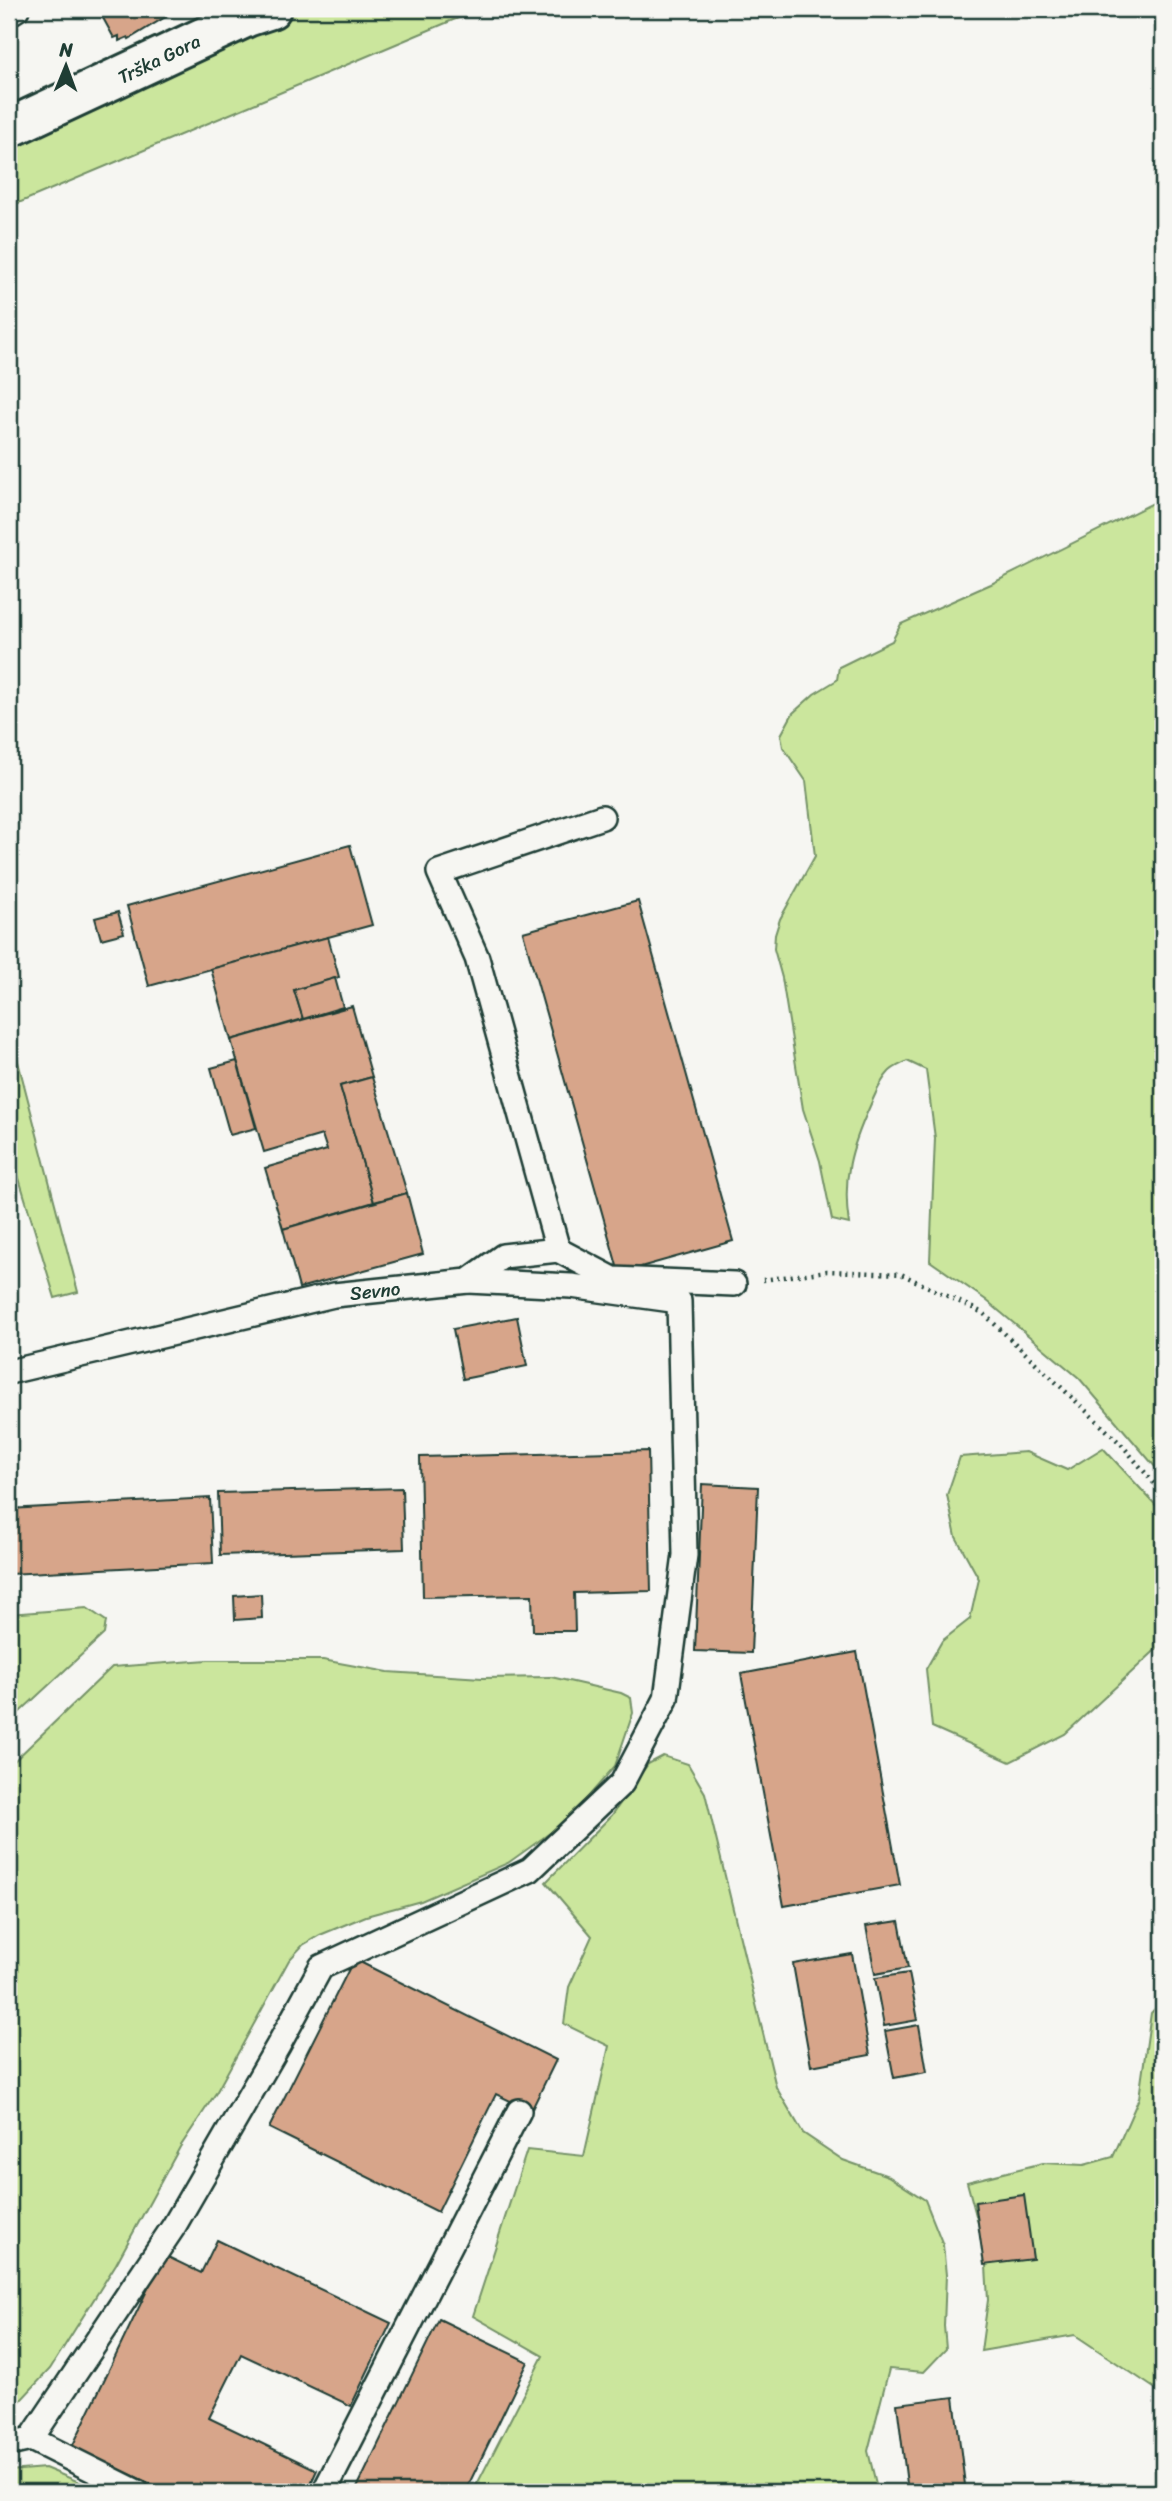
<svg xmlns="http://www.w3.org/2000/svg" width="1172" height="2501" font-family="Sriracha,sans-serif">
<rect width="100%" height="100%" fill="#f6f6f2"/>
<filter id="ink" filterUnits="userSpaceOnUse"><feTurbulence type="fractalNoise" baseFrequency=".0143" numOctaves="2"/><feDisplacementMap in="SourceGraphic" scale="14" xChannelSelector="R" yChannelSelector="G"/><feConvolveMatrix kernelMatrix="1 2 1 2 8 2 1 2 1" color-interpolation-filters="sRGB"/></filter>
<g filter="url(#ink)">
<g fill="#cbe69d" stroke="#759268" stroke-width="2">
<path d="M291,9H484L453,20L9,207V138Z"/>
<path d="M1163,498V1476L1079,1378L986,1300L930,1261L935,1138L926,1070L907,1061C902,1064 893,1067 889,1072C880,1081 875,1095 870,1106C851,1148 842,1178 849,1224L832,1220L820,1161L803,1109L782,978L774,949L775,935L780,919L815,856L806,781L783,747L781,735L793,713L814,694L837,680L839,667L892,641L901,624L991,584Z"/>
<path d="M9,1027L78,1292L55,1298L9,1145Z"/>
<path d="M1103,1448L1163,1513V1643L1065,1734L1010,1762L932,1727L926,1669L942,1641L970,1619L979,1579L956,1537L947,1495L960,1457L1026,1452L1067,1470Z"/>
<path d="M87,1608L106,1621L104,1634L9,1722V1614Z"/>
<path d="M208,1660H323L388,1672L482,1678L551,1677L621,1693L631,1698L633,1713L615,1766L568,1820L508,1863L421,1901L366,1916L320,1935L303,1945L289,1960L216,2093L180,2147L116,2264L50,2369L9,2413V1766L112,1667Z"/>
<path d="M663,1756L688,1764L705,1793L776,2087L803,2133L843,2160L888,2176L925,2200L943,2245L946,2275L944,2326L946,2349L924,2372L889,2369L868,2451L878,2492H473L543,2356L473,2316L527,2150L584,2156L609,2046L564,2024L569,1987L592,1936L546,1882L612,1815L648,1764Z"/>
<path d="M1163,2000V2394L1075,2335L981,2351L988,2300L985,2249L967,2182L1043,2163L1084,2165L1113,2157L1139,2098L1151,2013Z"/>
<path d="M45,2468L94,2488L92,2492H9V2471Z"/>
</g>
<g fill="#d7a58a" stroke="#1f3d34" stroke-width="2">
<path d="M98,9H174L175,11L129,39L128,37L119,41V36L114,38Z"/>
<path d="M350,845L372,925L149,986L127,906Z"/>
<path d="M638,901L733,1241L619,1273L523,932Z"/>
<path d="M118,912L124,933L101,939L95,918Z"/>
<path d="M328,937L339,977L294,990L303,1019L231,1040L211,969Z"/>
<path d="M335,978L343,1007L303,1019L294,990Z"/>
<path d="M352,1006L372,1077L340,1086L374,1202L283,1229L265,1168L327,1150L322,1135L264,1152L231,1040Z"/>
<path d="M237,1061L256,1128L230,1135L211,1068Z"/>
<path d="M372,1077L407,1193L374,1202L340,1086Z"/>
<path d="M407,1193L423,1254L299,1288L283,1229Z"/>
<path d="M517,1317L527,1366L463,1379L453,1329Z"/>
<path d="M648,1451L651,1591L574,1593L575,1631H533L532,1595L423,1597L420,1457Z"/>
<path d="M702,1484L758,1487L751,1653L695,1651Z"/>
<path d="M402,1488L404,1549L220,1555L218,1493Z"/>
<path d="M210,1498L213,1563L9,1574V1509Z"/>
<path d="M261,1594L262,1618L235,1620L234,1596Z"/>
<path d="M857,1652L900,1885L784,1906L741,1674Z"/>
<path d="M899,1921L908,1968L875,1974L866,1926Z"/>
<path d="M852,1954L870,2055L811,2066L793,1964Z"/>
<path d="M354,1959L556,2060L531,2111L496,2094L438,2212L269,2128Z"/>
<path d="M909,1973L918,2020L884,2026L875,1978Z"/>
<path d="M919,2025L927,2072L894,2078L885,2031Z"/>
<path d="M1024,2195L1033,2259L984,2265L975,2202Z"/>
<path d="M217,2240L391,2323L351,2406L241,2354L209,2418L317,2470L307,2492H168L72,2447L164,2255L201,2273Z"/>
<path d="M439,2319L528,2362L465,2492H355Z"/>
<path d="M954,2397L965,2485L908,2492L897,2404Z"/>
</g>
<g fill="none" stroke-linecap="round" stroke-linejoin="round">
<defs>
<g id="service">
<path d="M9,14L17,9"/>
<path d="M558,1250L477,958L439,872L602,817"/>
<path d="M9,1372L334,1295L468,1281L503,1256L558,1250L613,1279L734,1284"/>
<path d="M31,2439L137,2492"/>
<path d="M9,2444L31,2439L174,2226L278,2046L321,1967L530,1870L622,1783L666,1699L685,1555L679,1301L571,1286L468,1281"/>
<path d="M324,2492L519,2111"/>
</g>
<path id="minor" d="M9,128L247,17L271,9"/>
</defs>
<use href="#service" stroke="#1f3d34" stroke-width="28"/>
<use href="#minor" stroke="#1f3d34" stroke-width="44"/>
<path stroke="#1f3d34" stroke-width="4.5" stroke-dasharray="2 5" stroke-linecap="butt" d="M763,1280L827,1271L901,1274L983,1313L1122,1445L1163,1494"/>
<use href="#service" stroke="#f6f6f2" stroke-width="23"/>
<use href="#minor" stroke="#f6f6f2" stroke-width="38"/>
</g>
</g>
<g text-anchor="middle" dominant-baseline="central" stroke-width="5" stroke-linejoin="round" paint-order="stroke">
<g font-size="19" fill="#1f3d34" stroke="#f6f6f2">
<text transform="translate(159 59) rotate(-26)">Trška Gora</text>
<text transform="translate(375 1291) rotate(-6)">Sevno</text>
</g>
</g>
<rect width="1172" height="2501" fill="none" stroke="#f6f6f2" stroke-width="35"/>
<rect x="18" y="18" width="1137" height="2466" fill="none" stroke="#1f3d34" stroke-width="2.5" filter="url(#ink)"/>
<g transform="translate(66 66) rotate(1)" stroke="#f6f6f2" stroke-width="5" paint-order="stroke">
<path d="M0-5L12 26L0 18L-12 26Z" fill="#1f3d34"/>
<text y="-10" font-size="19" font-weight="bold" text-anchor="middle" fill="#1f3d34">N</text>
</g>
</svg>
